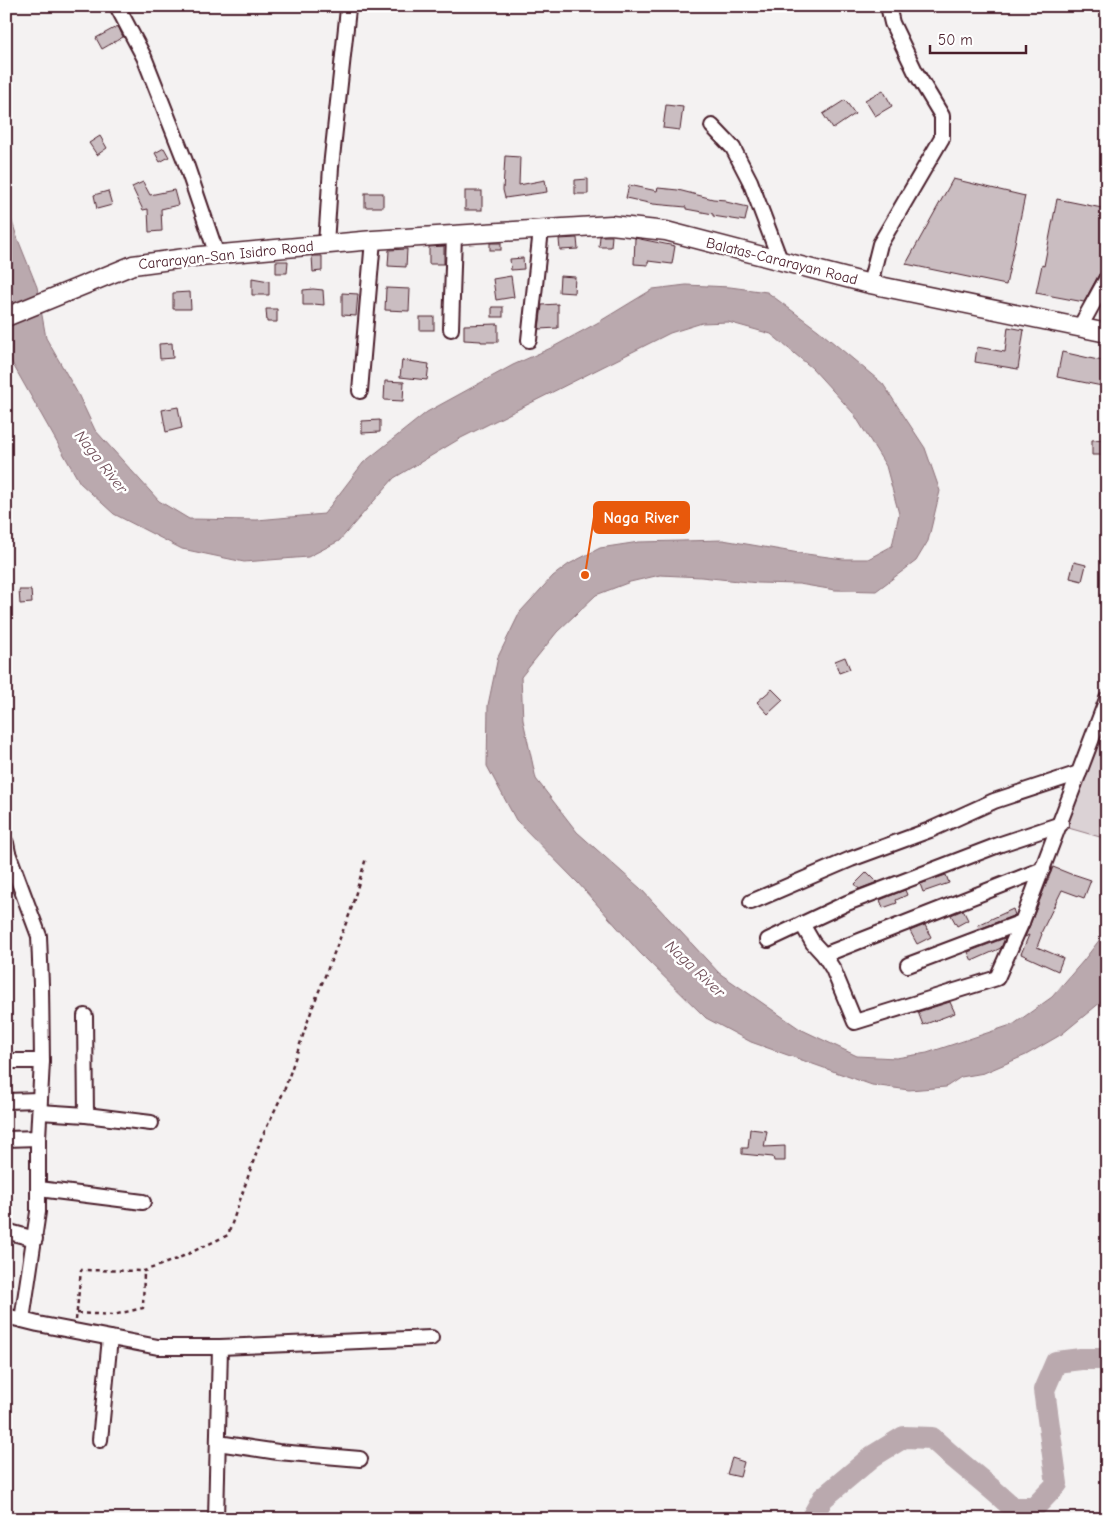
<svg xmlns="http://www.w3.org/2000/svg" width="1113" height="1525" font-family="'Comic Neue',sans-serif">
<rect width="100%" height="100%" fill="#f4f2f2"/>
<filter id="ink" filterUnits="userSpaceOnUse"><feTurbulence type="fractalNoise" baseFrequency=".02" numOctaves="2"/><feDisplacementMap in="SourceGraphic" scale="10" xChannelSelector="R" yChannelSelector="G"/><feConvolveMatrix kernelMatrix="1 2 1 2 8 2 1 2 1" color-interpolation-filters="sRGB"/></filter>
<g filter="url(#ink)">
<path fill="#dbd2d5" stroke="#927880" d="M1107,721V839L1065,827Z"/>
<path fill="#baa9ae" stroke="#8d727a" d="M6,203L17,237L37,287L46,338L78,394L95,430L159,501L189,519L257,520L324,514L363,463L427,412L513,365L553,347L597,323L653,289L686,285L730,287L767,292L818,330L883,384L925,448L940,491L928,541L916,561L876,591L835,590L799,584L758,583L701,577L660,575L630,582L596,595L557,632L521,677L523,720L536,779L577,832L641,889L719,973L800,1029L857,1056L896,1058L927,1053L1014,1024L1052,997L1084,960L1107,930V997L1062,1034L1026,1055L984,1073L961,1077L946,1087L909,1090L872,1085L751,1042L706,1018L640,953L578,883L516,820L487,766L488,705L498,657L520,612L553,576L569,564L600,548L639,542L723,540L799,553L843,559H868L892,546L899,514L886,466L854,414L812,368L771,334L728,322L702,323L670,333L461,438L394,478L339,541L308,557L244,562L182,549L114,514L80,483L11,361L6,349Z"/>
<g fill="none" stroke-linecap="round" stroke-linejoin="round">
<path stroke="#baa9ae" stroke-width="22" d="M811,1519L823,1498L873,1456L904,1437L932,1438C958,1463 987,1483 1013,1508H1034L1057,1484L1044,1390L1056,1362L1081,1359H1107"/>
</g>
<g fill="#cabdc1" stroke="#4a1f2b">
<path d="M118,26L123,37L102,49L96,38Z"/>
<path d="M883,90L892,106L875,116L865,100Z"/>
<path d="M845,100L855,114L833,129L823,114Z"/>
<path d="M666,105L683,107L680,130L663,128Z"/>
<path d="M100,136L107,148L97,155L89,143Z"/>
<path d="M164,148L169,157L160,162L155,153Z"/>
<path d="M505,156L520,157L519,185L545,180L547,192L505,198L503,190Z"/>
<path d="M588,179V194H575V180Z"/>
<path d="M953,179L1025,196L1006,285L906,264Z"/>
<path d="M143,182L150,195L174,190L178,205L161,209L162,231L149,232L148,209L143,210L132,187Z"/>
<path d="M629,185L657,191L658,188L678,190L713,199L726,200V202L748,207L745,221L713,216V214L686,209V207L653,204L626,198Z"/>
<path d="M108,191L112,205L97,209L94,195Z"/>
<rect x="465" y="191" width="17" height="19"/>
<rect x="365" y="193" width="18" height="14"/>
<path d="M1057,199L1107,209V265L1104,270L1099,274L1084,302L1036,293L1042,265L1044,266Z"/>
<path d="M600,236H612L611,247H599Z"/>
<path d="M577,238L578,249L560,250L559,239Z"/>
<path d="M635,238L675,246L672,264L648,261V265L634,264Z"/>
<rect x="490" y="243" width="11" height="7"/>
<path d="M444,246V264H429V247Z"/>
<path d="M407,249L406,267L388,266L389,250Z"/>
<path d="M312,256H322V271L313,272Z"/>
<path d="M523,258L524,269L511,270L510,259Z"/>
<path d="M276,261H288L287,273H276Z"/>
<path d="M511,276L514,297L496,300L493,279Z"/>
<path d="M560,276L575,277L574,293L559,292Z"/>
<path d="M252,278L269,281V295H252Z"/>
<path d="M386,288L410,289L409,311L385,310Z"/>
<path d="M313,289L323,290L324,305L314,304V305H303V290Z"/>
<path d="M190,292L191,309H173V293Z"/>
<path d="M342,293L358,294L356,316L342,315Z"/>
<path d="M558,304V328L539,329L542,305Z"/>
<rect x="492" y="307" width="11" height="10"/>
<path d="M266,309H277V322H267Z"/>
<rect x="420" y="317" width="14" height="13"/>
<path d="M498,324V342H481V341L464,340V325Z"/>
<path d="M1008,327L1024,330L1018,369L975,362L977,347L1005,352Z"/>
<path d="M172,343L173,358L160,359L159,344Z"/>
<path d="M1062,352L1107,362V387L1057,377Z"/>
<path d="M402,360L429,364L427,380L400,377Z"/>
<path d="M385,381L404,382L403,401L384,400Z"/>
<path d="M178,407L182,428L166,432L162,410Z"/>
<path d="M380,420V432L362,433V421Z"/>
<path d="M1107,439V455H1092V440Z"/>
<path d="M1074,562L1086,565L1082,581L1070,578Z"/>
<path d="M19,590H31L32,603L20,604Z"/>
<path d="M845,657L850,669L839,673L835,661Z"/>
<path d="M772,689L783,700L768,714L757,702Z"/>
<path d="M1053,867L1073,875V874L1091,880L1084,898L1062,890L1041,933L1042,934L1037,947L1063,958L1058,971L1021,954L1029,935L1025,937Z"/>
<path d="M867,872L877,882L859,889L855,884Z"/>
<path d="M946,875L949,883L923,892L920,884Z"/>
<path d="M905,890L907,895L896,900L897,903L883,908L880,900Z"/>
<path d="M1013,909L1015,915L979,929L978,925Z"/>
<path d="M963,910L968,920L957,926L951,915Z"/>
<path d="M925,925L931,937L917,944L910,931Z"/>
<path d="M1005,938L1001,948L972,961L968,952Z"/>
<path d="M950,1002L955,1013L923,1025L918,1012Z"/>
<path d="M750,1129L767,1131L764,1147L785,1146V1161H774L773,1157L742,1154V1148H748Z"/>
<path d="M732,1458L744,1462L740,1477L727,1474Z"/>
</g>
<g fill="none" stroke-linecap="round" stroke-linejoin="round">
<defs>
<g id="minor">
<path d="M117,6L144,57L185,161L217,255"/>
<path d="M712,126L733,148L750,181L780,260"/>
<path d="M326,244L331,167L348,9"/>
<path d="M870,284L880,244L942,138V116L915,71L892,23L888,6"/>
<path d="M1080,327L1107,278"/>
<path d="M451,329L454,235"/>
<path d="M529,340L541,230"/>
<path d="M360,391L373,240"/>
<path d="M6,843L8,853L39,936L41,985L42,1061"/>
<path d="M751,902L851,859L930,830L994,801L1079,773"/>
<path d="M802,924L813,943L824,955L1043,869"/>
<path d="M768,940L847,903L1001,844L1061,824"/>
<path d="M824,955L833,969L855,1022L997,978L1022,922L1107,699"/>
<path d="M908,965L1022,922"/>
<path d="M85,1016L86,1115"/>
<path d="M6,1061H42L38,1138V1212L22,1320"/>
<path d="M6,1101L39,1100"/>
<path d="M40,1112L86,1115L151,1123"/>
<path d="M6,1139L38,1138"/>
<path d="M39,1189L143,1202"/>
<path d="M6,1231L35,1239"/>
<path d="M6,1316L38,1324L158,1347H220L431,1338"/>
<path d="M100,1440L110,1338"/>
<path d="M218,1443L278,1452L360,1459"/>
<path d="M216,1519L220,1347"/>
</g>
<path id="major" d="M6,317L133,265L200,256L373,240L611,225L666,231L870,284L1107,333"/>
</defs>
<use href="#minor" stroke="#4a1f2b" stroke-width="18"/>
<use href="#major" stroke="#4a1f2b" stroke-width="21"/>
<g stroke="#4a1f2b" stroke-width="2.5" stroke-dasharray="4 4" stroke-linecap="butt">
<path d="M77,1313L113,1315L143,1308L144,1271"/>
<path d="M76,1320L81,1270L144,1271L177,1259L228,1235L261,1139L284,1091L313,1006L350,913L366,858"/>
</g>
<use href="#minor" stroke="#fff" stroke-width="14"/>
<use href="#major" stroke="#fff" stroke-width="18"/>
</g>
</g>
<g text-anchor="middle" dominant-baseline="central" stroke-width="5" stroke-linejoin="round" paint-order="stroke">
<g font-size="15" fill="#4a1f2b" stroke="#fff">
<text transform="translate(226 255) rotate(-6)">Cararayan-San Isidro Road</text>
<text transform="translate(782 261) rotate(14)">Balatas-Cararayan Road</text>
</g>
<g font-size="16" font-style="italic" fill="#714f59" stroke="#fff">
<text transform="translate(101 462) rotate(52)">Naga River</text>
<text transform="translate(695 969) rotate(43)">Naga River</text>
</g>
</g>
<path fill="none" stroke="#e8590c" stroke-width="2" d="M585 575L594 517"/>
<circle fill="#e8590c" stroke="#fff" stroke-width="2" cx="585" cy="575" r="5"/>
<rect fill="#e8590c" stroke="#e8590c" stroke-width="2" x="594" y="502" width="95" height="31" rx="5"/>
<g font-size="16" text-anchor="middle" font-weight="bold" fill="#fff">
<text x="641" y="523">Naga River</text>
</g>
<rect width="1113" height="1525" fill="none" stroke="#fff" stroke-width="25"/>
<rect x="12" y="12" width="1088" height="1500" fill="none" stroke="#4a1f2b" stroke-width="2" filter="url(#ink)"/>
<path d="M930 45v8h96v-8" fill="none" stroke="#4a1f2b" stroke-width="2.5"/>
<text x="938" y="45" font-size="15" fill="#4a1f2b" stroke="#ffffff" stroke-width="4" paint-order="stroke">50 m</text>
</svg>
